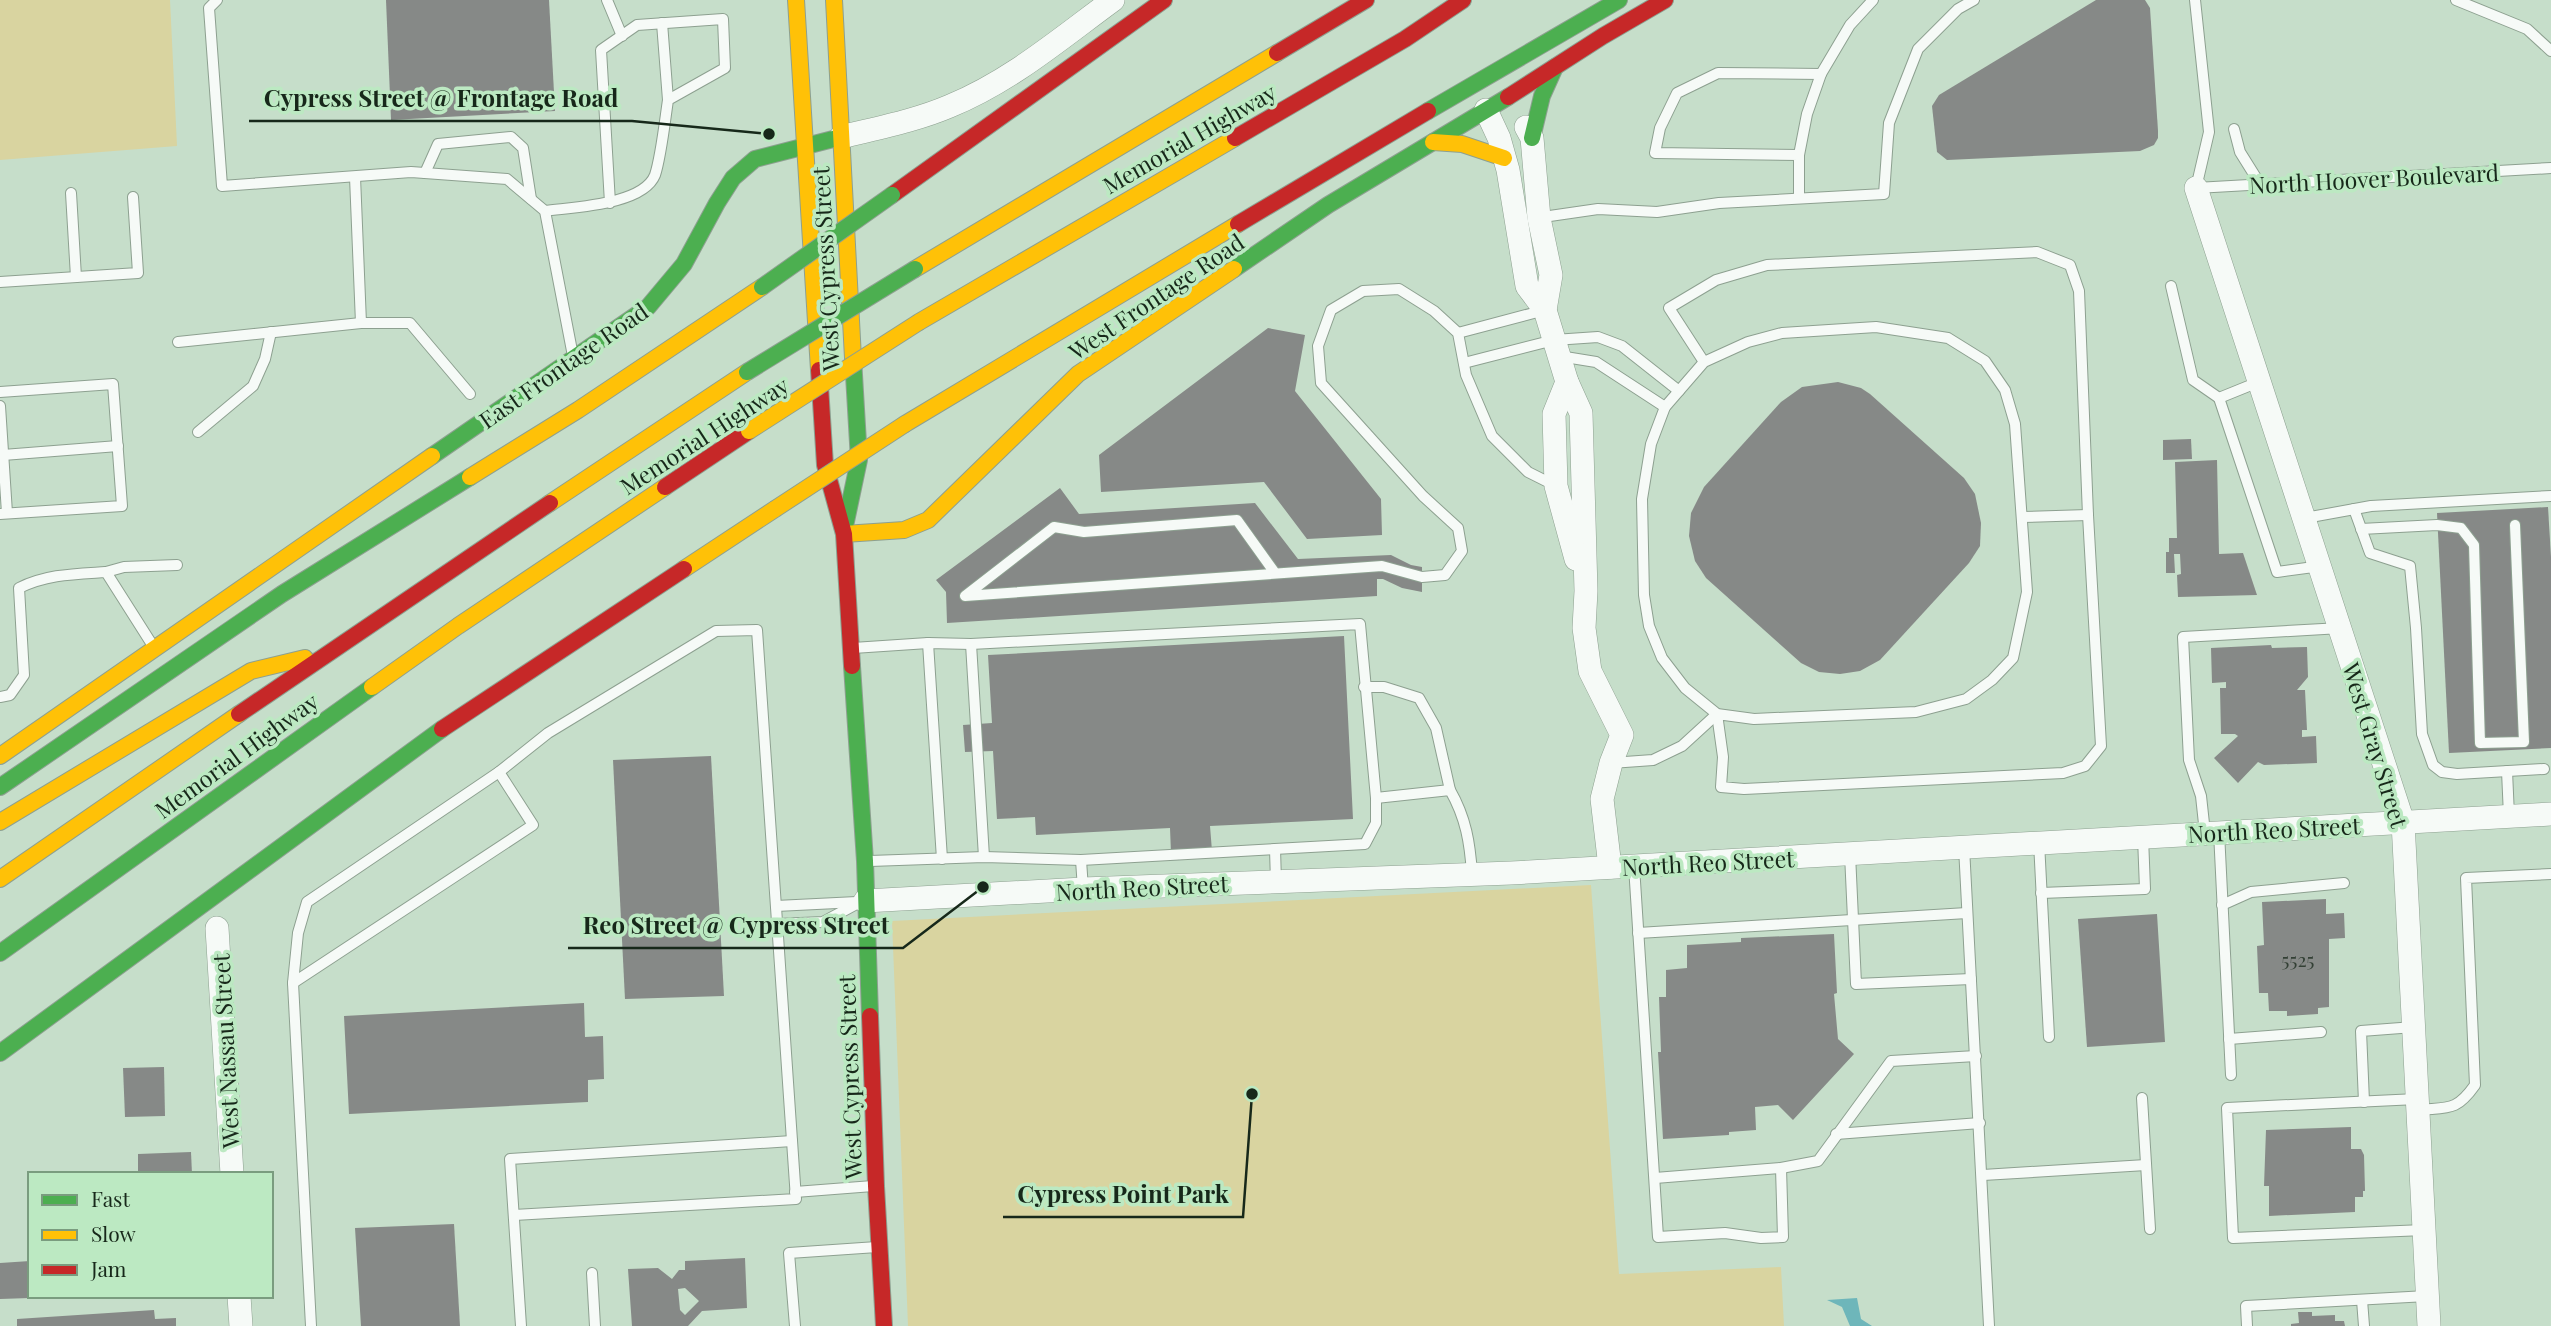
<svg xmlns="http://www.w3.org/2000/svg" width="2551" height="1326" font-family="'Playfair Display',serif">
<rect width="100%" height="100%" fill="#c6deca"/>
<g fill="#d9d4a0">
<path d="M0,0H170L177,146L0,160Z"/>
<path d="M1591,885L1619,1274L1781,1267L1784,1326H908L892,921Z"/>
</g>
<path fill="#6eb6ba" d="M1857,1298L1861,1319L1872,1326H1850L1842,1307L1827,1300Z"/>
<g fill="#868987" fill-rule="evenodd">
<path d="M386,0H549L555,111L391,120Z"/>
<path d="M2096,0H2145L2150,8L2158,131V138L2154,145L2140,151L1947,160L1937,152L1932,106L1939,95Z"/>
<path d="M1268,328L1305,335L1295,391L1381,499L1382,535L1307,539L1264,482L1101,492L1099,455Z"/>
<path d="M1838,382L1861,388L1870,394L1964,478L1975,494L1981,523L1980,546L1969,563L1880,660L1860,671L1840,674L1819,672L1801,663L1706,578L1695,561L1689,536L1691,513L1704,487L1781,402L1802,387Z"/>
<path d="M2191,439L2192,459L2163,460V440Z"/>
<path d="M2217,460L2219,554L2243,553L2257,595L2178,597L2177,575L2181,574L2180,554H2174L2175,573H2166V552H2169V538H2177L2175,462Z"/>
<path d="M1060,488L1079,514L1255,503L1298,559L1391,555L1411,565L1422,567V592L1402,588L1383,579H1377V596L947,623L946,592L936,580Z"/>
<path d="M2548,507L2551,557V748L2449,753L2437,513Z"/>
<path d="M1344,636L1353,819L1210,826L1212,851L1171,853L1170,828L1036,835L1035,817L997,819L993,751L965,752L963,725L992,723L988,655Z"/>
<path d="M2271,645L2272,648L2307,647L2308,677L2297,690H2305L2307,730H2302V737L2316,736L2317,763L2264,765L2258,762L2238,783L2214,758L2238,736L2235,734H2221L2220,688H2226V682L2212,683L2211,648Z"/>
<path d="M711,756L724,996L625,999L613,760Z"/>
<path d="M2326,899V914L2344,913L2345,938L2329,939V1007L2318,1008V1014L2287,1016V1011H2269L2268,993H2259L2257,946L2264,945L2262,902Z"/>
<path d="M2157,914L2165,1042L2087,1047L2078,919Z"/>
<path d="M1834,934L1837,993L1834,994L1838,1039L1854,1054L1793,1120L1778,1105L1755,1107L1756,1130L1729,1132V1135L1663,1139L1658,1052H1661L1659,997H1666V970L1687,968V945L1741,942V938Z"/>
<path d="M584,1003L585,1037L603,1036L604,1079L588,1080V1102L349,1114L344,1016Z"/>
<path d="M164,1067L165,1116L125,1117L123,1068Z"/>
<path d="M2351,1127V1149H2361L2364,1155L2365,1191H2363V1197H2355V1212L2269,1216V1186H2264L2266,1130Z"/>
<path d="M191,1152L192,1174H138V1154Z"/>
<path d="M454,1224L460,1326H361L355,1228Z"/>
<path d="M745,1258L747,1308L702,1311L688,1326H632L628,1269L658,1268L672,1279L679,1270H685V1261ZM685,1288L699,1301L685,1315L680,1310L678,1289Z"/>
<path d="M30,1261V1298L0,1299V1263Z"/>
<path d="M154,1310L155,1319L176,1318V1326H17V1319Z"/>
<path d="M2298,1312H2312V1316L2335,1315V1321H2344L2345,1326H2291V1324L2299,1323Z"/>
</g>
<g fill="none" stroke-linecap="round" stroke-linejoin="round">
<defs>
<g id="lane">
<path d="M217,0L209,8L222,186L411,172L507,179L545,211L573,356"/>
<path d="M607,0L622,36"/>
<path d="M2195,0L2209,132L2196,188L2551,168"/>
<path d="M2456,0L2527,29L2551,51"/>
<path d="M662,23L668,100"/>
<path d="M2234,129L2240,152L2260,184"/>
<path d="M1799,155L1807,114L1821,74"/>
<path d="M425,173L438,144L511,137L523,148L531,199"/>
<path d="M355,177L361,323H410L470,394"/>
<path d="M71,193L76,277"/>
<path d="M1799,198V155L1655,153L1660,128L1677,93L1718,73L1821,74L1850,25L1873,0"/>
<path d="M545,211C573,207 643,205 655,175C661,157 665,120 668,100L725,68L723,19L637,25L601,50L610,203"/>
<path d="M1536,218L1598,209L1657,212L1719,203L1884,194L1889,123L1918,49L1958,9L1974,0"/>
<path d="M0,282L138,273L133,197"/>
<path d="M2171,286L2193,380L2219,398L2261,381"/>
<path d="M1458,333L1545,310"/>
<path d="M178,342L361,323"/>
<path d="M1559,356L1596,362L1665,407"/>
<path d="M1704,362L1669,308L1716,280L1767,265L2037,252L2070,265L2079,291L2088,515L2101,746L2085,766L2063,773L1744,789L1721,787L1723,757L1717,714L1685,688L1662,658L1649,626L1644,595L1642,499L1651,444L1665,407L1704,362L1748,342L1782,333L1876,327L1948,338L1985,361L2005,390L2015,424L2027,592L2013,658L1992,680L1966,699L1916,712L1754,719L1717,714"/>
<path d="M1464,363L1554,340L1598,337L1622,346L1679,391"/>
<path d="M0,392L113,384L122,506L0,514"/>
<path d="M2219,398L2277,572L2321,566"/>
<path d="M0,406L7,513"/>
<path d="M198,432L253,386L265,359L271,332"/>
<path d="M3,455L118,446"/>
<path d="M2354,509L2370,553L2410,566L2416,628L2422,734L2433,765L2442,772L2457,774L2544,769"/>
<path d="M2022,517L2088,515"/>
<path d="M2305,518L2371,506L2551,496"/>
<path d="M2361,529L2437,525L2461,528L2474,545L2480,743L2524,742L2515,525"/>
<path d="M106,572L124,567L177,565"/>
<path d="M1275,573L1237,520L1084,532L1054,527L965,596L1382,566L1422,577L1445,575L1462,551L1458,528L1423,496L1321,383L1318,346L1331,310L1363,291L1399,289L1434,311L1458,333L1466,375L1492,436L1528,472L1556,486"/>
<path d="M928,643L942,859"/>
<path d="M971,644L984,857"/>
<path d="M853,648L928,643L971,644L1360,624L1376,798V823L1365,844L1081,860L984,857L870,861"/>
<path d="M1364,687H1384L1419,698L1436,728L1450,790"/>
<path d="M0,697L10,695L24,675L19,588C47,574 75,574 106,572L153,646"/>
<path d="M1611,763L1653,760L1682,746L1717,714"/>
<path d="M2507,771L2509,816"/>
<path d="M1376,798L1450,790C1466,818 1470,843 1472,874"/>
<path d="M2219,832L2231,1075"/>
<path d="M2205,833L2201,796L2189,760L2183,637L2341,628"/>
<path d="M2039,842L2049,1037"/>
<path d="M1964,847L1989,1326"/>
<path d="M1275,849L1276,882"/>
<path d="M1850,854L1856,984L1971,979"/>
<path d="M1081,860L1083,889"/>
<path d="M1634,866L1658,1237L1725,1233L1761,1238L1783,1237L1781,1168"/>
<path d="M2041,893L2145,889L2143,837"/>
<path d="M2222,905L2251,892L2344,883"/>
<path d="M776,906L857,902"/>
<path d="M777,924L823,922L862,901"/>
<path d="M1638,933L1967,913"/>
<path d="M293,983L533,825L499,772"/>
<path d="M2229,1039L2321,1032"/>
<path d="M2142,1098L2150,1229"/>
<path d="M2417,1099L2227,1108L2233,1238L2424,1230"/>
<path d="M2364,1102L2361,1031L2414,1027"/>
<path d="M2418,1110C2448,1107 2456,1112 2475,1085L2466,878L2551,874"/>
<path d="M1836,1134L1980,1123"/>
<path d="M1983,1175L2146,1165"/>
<path d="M1655,1178L1781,1168L1818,1161L1891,1061L1976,1056"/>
<path d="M795,1192L873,1186"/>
<path d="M592,1273L595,1326"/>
<path d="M2362,1300L2364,1326"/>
<path d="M311,1326L293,983L298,933L307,902L499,772L548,733L716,631L757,630L796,1199L514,1215"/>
<path d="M521,1326L510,1159L792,1141"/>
<path d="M795,1326L789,1253L877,1247"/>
<path d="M2247,1326L2246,1306L2427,1296"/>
</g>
<g id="street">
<path d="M1486,110L1499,138L1508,170L1527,286L1545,310L1567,382L1581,413L1586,591L1584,628L1590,671L1622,735L1611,763L1602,799L1610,867"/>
<path d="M1526,127L1532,138L1539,218L1551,275L1545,310"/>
<path d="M841,137C877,128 915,121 950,106C1011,81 1061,38 1113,0"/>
<path d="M2196,188L2403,822L2429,1326"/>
<path d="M1567,382L1554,414L1556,486L1576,559"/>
<path d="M865,901L1083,889L1511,873L2551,814"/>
<path d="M217,928L232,1174"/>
<path d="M239,1296L241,1326"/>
</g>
<g id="fast">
<path d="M1428,111L1619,0"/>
<path d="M1532,138L1542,96L1555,67"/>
<path d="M1234,269L1328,205L1508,97"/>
<path d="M432,456L648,307L684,264L717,203L733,178L755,159L841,137"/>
<path d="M845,526L859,460L853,358"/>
<path d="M852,666L865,861L870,1016"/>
<path d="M0,787L282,594L470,477"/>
<path d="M0,953L372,687"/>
<path d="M0,1053L442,729"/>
</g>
<g id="slow">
<path d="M796,0L819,370"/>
<path d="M834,0L853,358"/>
<path d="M1433,142L1462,144L1504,158"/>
<path d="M915,269L1277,53"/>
<path d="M919,322L1235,138"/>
<path d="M905,424L1238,224"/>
<path d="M470,477L578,410L762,287"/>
<path d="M550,503L747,372"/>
<path d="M844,534L904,530L928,520L1078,374L1234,269"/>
<path d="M684,569L775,509"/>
<path d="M372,687L458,626L665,487"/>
<path d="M0,756L432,456"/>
<path d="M0,822L251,671L305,658"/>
<path d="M0,879L239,714"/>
</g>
<g id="jam">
<path d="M1277,53L1366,0"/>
<path d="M1508,97L1603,36L1665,0"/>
<path d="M1235,138L1405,39L1463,0"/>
<path d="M892,195L1164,0"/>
<path d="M1238,224L1428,111"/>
<path d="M819,370L825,465L844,534L852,666"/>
<path d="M665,487L749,431"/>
<path d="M239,714L550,503"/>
<path d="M442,729L684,569"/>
<path d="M870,1016L876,1186L884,1326"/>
</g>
</defs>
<use href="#lane" stroke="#8da090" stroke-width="12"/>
<use href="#street" stroke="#8da090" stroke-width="24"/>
<use href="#fast" stroke="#8da090" stroke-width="18"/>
<use href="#slow" stroke="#8da090" stroke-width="18"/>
<use href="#jam" stroke="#8da090" stroke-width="18"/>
<use href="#lane" stroke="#f6faf7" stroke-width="10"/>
<use href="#street" stroke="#f6faf7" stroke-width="23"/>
<use href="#fast" stroke="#4caf50" stroke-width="16"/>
<use href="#slow" stroke="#ffc107" stroke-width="16"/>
<use href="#jam" stroke="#c62828" stroke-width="16"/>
<defs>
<g id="fast-bridge">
<path d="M762,287L892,195"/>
<path d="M747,372L915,269"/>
</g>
<g id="slow-bridge">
<path d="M749,431L919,322"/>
<path d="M775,509L905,424"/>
</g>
</defs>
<use href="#fast-bridge" stroke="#8da090" stroke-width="18" stroke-linecap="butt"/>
<use href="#slow-bridge" stroke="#8da090" stroke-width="18" stroke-linecap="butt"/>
<use href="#fast-bridge" stroke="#4caf50" stroke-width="16"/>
<use href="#slow-bridge" stroke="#ffc107" stroke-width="16"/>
</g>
<g text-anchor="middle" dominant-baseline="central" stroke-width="7" stroke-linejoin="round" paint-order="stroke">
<g font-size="19" fill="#334035">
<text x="2298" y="959">5525</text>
</g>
<g font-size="23" fill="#17281a" stroke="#bce9c2">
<text transform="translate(1189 138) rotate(-30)">Memorial Highway</text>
<text transform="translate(2374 178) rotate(-3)">North Hoover Boulevard</text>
<text transform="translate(825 269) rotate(-93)">West Cypress Street</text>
<text transform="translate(1156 296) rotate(-34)">West Frontage Road</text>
<text transform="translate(563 365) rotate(-35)">East Frontage Road</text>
<text transform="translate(704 435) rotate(-33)">Memorial Highway</text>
<text transform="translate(2376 745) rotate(73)">West Gray Street</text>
<text transform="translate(236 755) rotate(-36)">Memorial Highway</text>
<text transform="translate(2274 829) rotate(-3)">North Reo Street</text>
<text transform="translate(1708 862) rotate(-3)">North Reo Street</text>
<text transform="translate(1142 887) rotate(-3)">North Reo Street</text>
<text transform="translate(225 1051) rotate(-93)">West Nassau Street</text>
<text transform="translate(849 1077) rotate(-92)">West Cypress Street</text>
</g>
</g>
<path fill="none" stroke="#17281a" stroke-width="2.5" d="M769 134L632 121H249M983 887L903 948H568M1252 1094L1243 1217H1003"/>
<g fill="#17281a" stroke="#bce9c2" stroke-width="2.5">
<circle cx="769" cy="134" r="7"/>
<circle cx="983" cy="887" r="7"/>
<circle cx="1252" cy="1094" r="7"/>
</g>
<g font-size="24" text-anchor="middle" font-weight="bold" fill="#17281a" stroke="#bce9c2" stroke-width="7" stroke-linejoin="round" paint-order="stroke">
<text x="441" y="107">Cypress Street @ Frontage Road</text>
<text x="736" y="934">Reo Street @ Cypress Street</text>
<text x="1123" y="1203">Cypress Point Park</text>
</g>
<rect x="28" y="1172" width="245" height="126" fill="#bce9c2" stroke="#7a9c7f" stroke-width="2"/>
<rect x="42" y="1195" width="35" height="10" fill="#4caf50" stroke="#7a9c7f" stroke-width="2"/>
<text x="91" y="1207" font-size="21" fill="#17281a">Fast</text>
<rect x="42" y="1230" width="35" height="10" fill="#ffc107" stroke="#7a9c7f" stroke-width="2"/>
<text x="91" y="1242" font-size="21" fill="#17281a">Slow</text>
<rect x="42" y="1265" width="35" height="10" fill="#c62828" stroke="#7a9c7f" stroke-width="2"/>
<text x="91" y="1277" font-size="21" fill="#17281a">Jam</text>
</svg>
